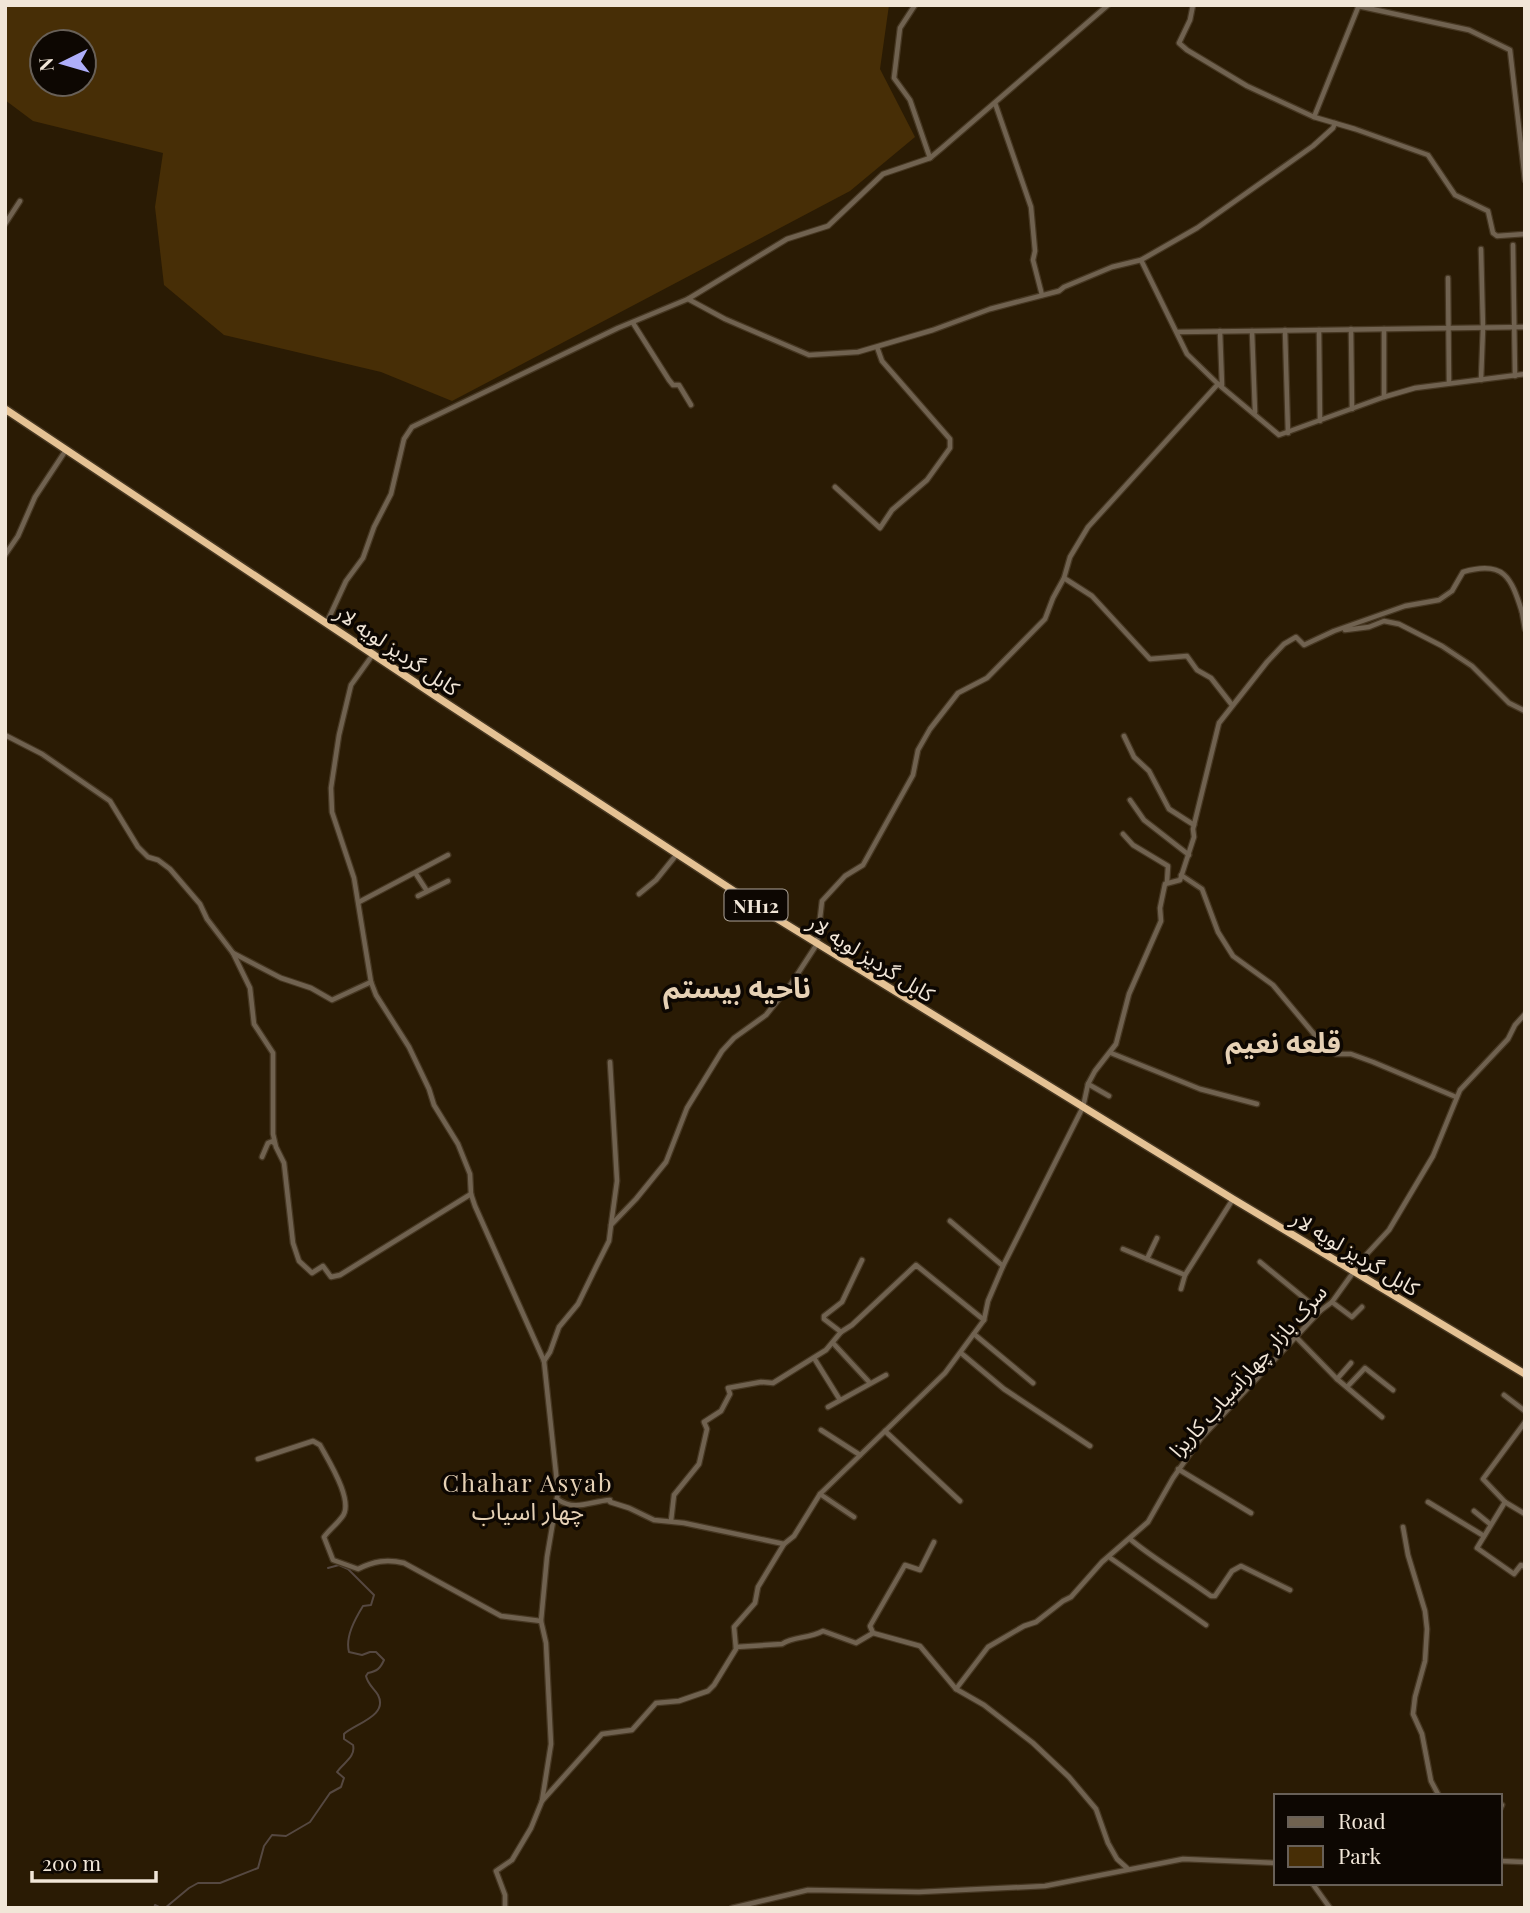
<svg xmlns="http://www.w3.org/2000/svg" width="1530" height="1913" font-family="'Playfair Display','Noto Sans Arabic',serif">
<rect width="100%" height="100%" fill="#2a1b04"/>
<path fill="#472e06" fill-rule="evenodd" d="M5,5H889L880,69L915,137L850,191L452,401L381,372L224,335L164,285L155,207L163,153L33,121L5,100ZM42,42H84V84H42Z"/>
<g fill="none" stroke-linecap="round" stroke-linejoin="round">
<g stroke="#554841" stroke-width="2">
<path d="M154,1908L155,1905L161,1908"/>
<path d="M165,1908L189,1888L198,1883H220L258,1868L264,1846L272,1835L286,1836L310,1822L330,1793L341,1787L344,1778L337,1772C343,1763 356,1757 353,1745L344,1739V1734C354,1724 389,1716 378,1695C374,1688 368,1685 366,1676L368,1673C377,1671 380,1669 384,1660L376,1652H370L362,1655L349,1652C345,1637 355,1619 363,1606L371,1605L374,1595L348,1569L339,1565L328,1568"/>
</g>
<defs>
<g id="minor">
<path d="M915,5L900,28L894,78L910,100L930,158"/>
<path d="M1193,5L1190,20L1179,43L1187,50L1247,86L1314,117L1355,129L1428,155L1455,195L1488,211L1493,233L1497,236L1525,234"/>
<path d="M1358,6L1469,30L1510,50L1525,180"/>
<path d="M995,103L1031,207L1035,251L1033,260L1042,295"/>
<path d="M1314,117L1359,5"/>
<path d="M5,224L20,201"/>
<path d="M1513,245L1515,376"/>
<path d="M1481,249L1483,328L1481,380"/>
<path d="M1141,260L1187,354L1218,384L1279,435L1384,397L1415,388L1525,374"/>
<path d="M1448,278L1449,383"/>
<path d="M688,299L725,319L809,355L858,352L933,330L990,309L1059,291L1064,287L1112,267L1141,260L1197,228L1313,146L1333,128L1335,123"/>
<path d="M633,323L669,380L673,385H679L691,405"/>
<path d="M1351,329L1352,409"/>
<path d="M1384,329V397"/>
<path d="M1285,330L1288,433"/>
<path d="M1319,330L1320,421"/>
<path d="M1220,331L1222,385"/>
<path d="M1252,331L1255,412"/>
<path d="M1177,332L1525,327"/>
<path d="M835,487L880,528L892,510L927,480L950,448V439L882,361L877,347"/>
<path d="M5,555L18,536L35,497L66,450"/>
<path d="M1064,578L1092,596L1150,659L1187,656L1197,670L1211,678L1232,705"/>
<path d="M1525,610L1522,612L1525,629"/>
<path d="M327,622L346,581L363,558L374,527L391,494L404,439L412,427L618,328L688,299L787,239L828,226L883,174L930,158L942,148L1108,5"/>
<path d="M1345,630L1369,627L1384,621L1399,624L1442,646L1472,666L1509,703L1525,711"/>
<path d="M374,653L351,685L339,735L331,788L332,812L354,878L371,982L376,995L409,1047L429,1089L434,1105L458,1144L470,1174L471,1194L475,1206L544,1361L558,1492L547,1557L541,1621L546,1643L551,1744L542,1801L531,1828L512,1860L496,1871L505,1895V1908"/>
<path d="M5,735L42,754L110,801L138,847L148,857L158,860L170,869L200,904L207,919L233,953L250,988L254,1024L273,1053V1134L276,1147L284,1163L293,1243L299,1261L312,1273L323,1266L331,1277L340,1275L471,1194"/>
<path d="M1124,736L1134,757L1149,771L1169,809L1194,825"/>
<path d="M1130,800L1144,820L1189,855"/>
<path d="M1123,834L1133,845L1168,866L1167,882"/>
<path d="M416,874L427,891"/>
<path d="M1181,875L1202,889L1218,932L1233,956L1273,985L1324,1046L1335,1054H1351L1373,1062L1456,1097"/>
<path d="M639,894L656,880L677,854"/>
<path d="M418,896L448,881"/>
<path d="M359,902L448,855"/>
<path d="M233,953L281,978L311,988L332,1000L371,982"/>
<path d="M1111,1053L1200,1089L1257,1104"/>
<path d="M610,1062L617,1181L611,1225"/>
<path d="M1088,1084L1109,1096"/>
<path d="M262,1157L268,1143L273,1141L274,1143"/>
<path d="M950,1221L1003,1266"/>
<path d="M1123,1249L1185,1275"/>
<path d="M1147,1259L1157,1238"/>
<path d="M862,1260L842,1302L824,1316V1319L841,1332L852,1325L916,1265L984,1320"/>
<path d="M1260,1262L1320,1311"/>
<path d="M1181,1289L1185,1275L1233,1199"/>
<path d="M1332,1302L1352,1317L1362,1307"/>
<path d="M974,1334L1033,1383"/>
<path d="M1296,1337L1337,1379L1382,1417"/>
<path d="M833,1343L870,1383"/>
<path d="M961,1353L1004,1389L1090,1446"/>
<path d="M814,1358L840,1400"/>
<path d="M544,1361L550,1352L559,1327L578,1304L596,1267L609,1241L611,1225L636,1199L666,1162L687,1108L722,1051L734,1038L766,1015L791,984L817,944L822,901L845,876L863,865L913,775L918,750L930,729L958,693L987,678L1045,619L1053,598L1064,578L1070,557L1088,527L1218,384"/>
<path d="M1337,1379L1351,1363"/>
<path d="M1347,1387L1365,1368L1393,1390"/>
<path d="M1504,1395L1525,1411"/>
<path d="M828,1407L886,1375"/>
<path d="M1525,1422L1483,1479L1505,1502L1525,1514"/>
<path d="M821,1430L860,1455"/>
<path d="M885,1431L960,1501"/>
<path d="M258,1459L313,1441L320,1445C328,1460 355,1502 342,1517C337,1524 329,1530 324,1537L333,1560L358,1569C374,1561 387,1559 404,1563L501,1616L541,1621"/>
<path d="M1178,1469L1251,1513"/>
<path d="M820,1494L854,1517"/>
<path d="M557,1499C576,1512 590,1501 610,1500V1502L629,1508L654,1520L684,1523L784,1544"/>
<path d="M1428,1502L1484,1536"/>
<path d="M1505,1502L1477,1548L1514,1574L1521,1565L1525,1567"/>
<path d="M1474,1511L1490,1524"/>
<path d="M671,1521L674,1495L699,1464L707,1429L704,1422L721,1411L730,1394L728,1388L761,1382L773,1383L826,1350L841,1332"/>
<path d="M1403,1527L1408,1555L1425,1611L1427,1629L1425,1661L1415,1697L1413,1714L1422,1734L1431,1781L1439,1796"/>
<path d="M1130,1539C1155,1560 1184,1576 1211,1596H1215L1232,1571L1241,1566L1290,1590"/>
<path d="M1109,1557L1206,1625"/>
<path d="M873,1633L870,1626L905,1565L920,1570L934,1542"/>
<path d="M736,1647L782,1644C794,1636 808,1639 823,1631L856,1643L873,1633L920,1646L956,1689L984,1705L1033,1743L1069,1777L1096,1809L1108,1843L1117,1859L1127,1868"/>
<path d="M956,1689L988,1647L1024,1626L1036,1622L1063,1601L1071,1597L1102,1562L1148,1522L1173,1478L1201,1438L1320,1311L1332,1302L1365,1256L1389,1230L1433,1156L1460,1090L1508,1039L1515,1025L1525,1014"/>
<path d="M542,1801L602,1734L632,1730L656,1703L679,1701L708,1691L714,1685L736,1649L734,1627L755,1603L758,1587L784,1544L794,1536L820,1494L945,1373L984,1320L988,1301L1003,1266L1083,1107L1088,1084L1095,1071L1116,1044L1129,994L1161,921L1160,908L1165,884L1180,880L1194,837L1193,829L1219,723L1267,662L1284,644L1296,637L1304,645L1334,631L1405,606L1439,600L1452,591L1463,572C1504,560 1511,577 1522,612"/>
<path d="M1500,1809L1502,1805"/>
<path d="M1500,1861L1525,1862"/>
<path d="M1312,1883L1330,1908"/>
<path d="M732,1908L808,1890L919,1892L1045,1886L1183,1859L1276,1863"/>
</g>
<path id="highway" d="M5,409L440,699L763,910L1233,1199L1525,1374"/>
</defs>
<use href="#minor" stroke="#463722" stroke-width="7"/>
<use href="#highway" stroke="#463722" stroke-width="10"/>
<use href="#minor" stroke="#706250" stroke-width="4.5"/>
<use href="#highway" stroke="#e5c294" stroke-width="7"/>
</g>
<g text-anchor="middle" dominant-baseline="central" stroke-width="7" stroke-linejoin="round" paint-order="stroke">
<rect fill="#0d0702" stroke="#ada398" stroke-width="2" x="724.5" y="889.5" width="63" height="31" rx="5"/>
<g font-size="19" font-weight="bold" fill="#f1e6d8">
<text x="756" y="905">NH12</text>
</g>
<g font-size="21" fill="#f1e6d8" stroke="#0d0702">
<text transform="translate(398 649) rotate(34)">کابل گردیز لویه لار</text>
<text transform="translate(872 957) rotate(32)">کابل گردیز لویه لار</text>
<text transform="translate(1356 1252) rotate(31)">کابل گردیز لویه لار</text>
<text transform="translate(1247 1370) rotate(-48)">سرک بازار چهارآسیاب کاریزا</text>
</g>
<g font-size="24" letter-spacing="2" fill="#e6d1b5" stroke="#0d0702">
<text x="528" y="1482">Chahar Asyab<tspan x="528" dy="28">چهار اسیاب</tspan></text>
</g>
<g font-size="28" font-weight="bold" fill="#e6d1b5" stroke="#0d0702">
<text x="737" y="986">ناحیه بیستم</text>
<text x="1283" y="1041">قلعه نعيم</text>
</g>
</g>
<rect width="1530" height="1913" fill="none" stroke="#f1e6d8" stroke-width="14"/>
<rect x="1274" y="1794" width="228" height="91" fill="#0d0702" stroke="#686058" stroke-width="2"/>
<rect x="1288" y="1817" width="35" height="10" fill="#706250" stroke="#686058" stroke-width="2"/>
<text x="1338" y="1829" font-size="21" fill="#f1e6d8">Road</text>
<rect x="1288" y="1846" width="35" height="21" fill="#472e06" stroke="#686058" stroke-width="2"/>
<text x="1338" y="1864" font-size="21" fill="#f1e6d8">Park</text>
<g transform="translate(63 63) rotate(265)"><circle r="33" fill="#0d0702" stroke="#686058" stroke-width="2"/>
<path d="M0-5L12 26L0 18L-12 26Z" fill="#aeaefa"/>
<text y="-10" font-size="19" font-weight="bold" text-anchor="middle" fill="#f1e6d8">N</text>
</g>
<path d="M32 1871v10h124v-10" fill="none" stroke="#f1e6d8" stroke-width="3.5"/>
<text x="42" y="1871" font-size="21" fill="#f1e6d8" stroke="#0d0702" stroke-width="5" paint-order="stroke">200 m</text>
</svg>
